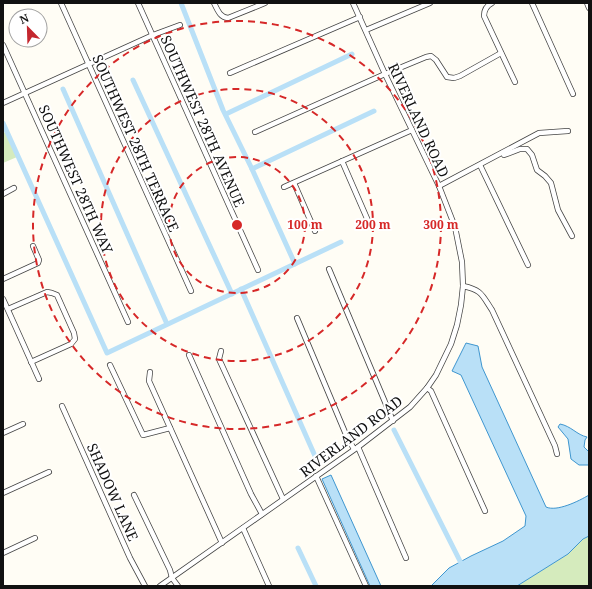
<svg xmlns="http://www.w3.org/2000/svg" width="592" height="589" font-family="'Noto Serif',serif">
<rect width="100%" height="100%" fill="#fffdf5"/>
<g fill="#d5ebbd">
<path d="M6,132L17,157L3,163V133Z"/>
<path d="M589,536V586H517L568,554L583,539Z"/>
</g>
<g fill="#b9e0f7" stroke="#3f96cf">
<path d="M466,343L478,346L482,367L546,507C557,512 579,501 589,495V536L583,539L568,554L517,586H431L449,568L471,556L503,541L525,526L526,516L461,375L452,371Z"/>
<path d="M560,424C571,426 577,435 587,437L585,440L584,447L589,452V465H579L571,459L568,439L558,427Z"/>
<path d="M331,475L381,586H370L322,479Z"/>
</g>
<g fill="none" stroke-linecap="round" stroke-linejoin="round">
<g stroke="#b9e0f7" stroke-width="5">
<path d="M181,3L223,110L252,169L295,264"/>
<path d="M133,80L232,294"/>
<path d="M63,89L167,324"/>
<path d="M226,114L352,54"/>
<path d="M3,123L107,353L341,242"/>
<path d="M252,169L374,111"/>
<path d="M241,289L319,465"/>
<path d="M394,430L463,567"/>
<path d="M298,548L316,586"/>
</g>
<defs>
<g id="minor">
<path d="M61,3L191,291"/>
<path d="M138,3L258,270"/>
<path d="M214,3C218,11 220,17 228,18L265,3"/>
<path d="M492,3C486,6 484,10 484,16L515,82"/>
<path d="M532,3L573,94"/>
<path d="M587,3L589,8"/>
<path d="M366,30L430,3"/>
<path d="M3,45L128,322"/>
<path d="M230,73L360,17"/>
<path d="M3,103L153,35L180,25"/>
<path d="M255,132L385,74L426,57L431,56L436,60L447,77L454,78L460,76L501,53"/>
<path d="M504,155L520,149H527L532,155L537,170L545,176L551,183L558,210L572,236"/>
<path d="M342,161L369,223"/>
<path d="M480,165L528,265"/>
<path d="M294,183L315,231"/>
<path d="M439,186L539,133L568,131"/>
<path d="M284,187L412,130"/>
<path d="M3,194L14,188"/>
<path d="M329,269L393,421"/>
<path d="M3,279L38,263L39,260L33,246"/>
<path d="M463,286C482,290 482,295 492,310L555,446L557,454"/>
<path d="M3,299L39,379"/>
<path d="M8,309L47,292L52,293L57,295L74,333L75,339L71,344L31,362"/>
<path d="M297,318L347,437L354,449"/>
<path d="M221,351L219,359L283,499"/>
<path d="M189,355L251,494L262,514"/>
<path d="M110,365L143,435L170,428"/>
<path d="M150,372L149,381L222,543"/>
<path d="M427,388L431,391L485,511"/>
<path d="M62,406L130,558L145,586"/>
<path d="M3,433L23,424"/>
<path d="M358,447L406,558"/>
<path d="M316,476L366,586"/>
<path d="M3,493L49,472"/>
<path d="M134,495L170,570L172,578L178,586"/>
<path d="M243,528L269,586"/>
<path d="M3,553L35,538"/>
<path d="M160,586L358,447L410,407L427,388L436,375L451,344L457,325L461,305L463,286L462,262L455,227L439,186L385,74L353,3"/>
</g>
</defs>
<use href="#minor" stroke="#444" stroke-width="6"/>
<use href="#minor" stroke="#fff" stroke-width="4.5"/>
</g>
<g fill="none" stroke="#d62828" stroke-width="2" stroke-dasharray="7 5">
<circle cx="237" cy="225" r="68"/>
<circle cx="237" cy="225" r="136"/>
<circle cx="237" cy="225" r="204"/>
</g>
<g text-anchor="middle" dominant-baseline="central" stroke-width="4" stroke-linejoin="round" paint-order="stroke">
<g font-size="14" fill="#111" stroke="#fff">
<text transform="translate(419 120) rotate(65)">RIVERLAND ROAD</text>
<text transform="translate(203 121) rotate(66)">SOUTHWEST 28TH AVENUE</text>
<text transform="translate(136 143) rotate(66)">SOUTHWEST 28TH TERRACE</text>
<text transform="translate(76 179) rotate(66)">SOUTHWEST 28TH WAY</text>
<text transform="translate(351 436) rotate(-37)">RIVERLAND ROAD</text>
<text transform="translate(113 492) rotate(66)">SHADOW LANE</text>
</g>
</g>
<circle cx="237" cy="225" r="6" fill="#d62828" stroke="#fff" stroke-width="2"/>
<g font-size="12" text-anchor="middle" font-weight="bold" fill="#d62828" stroke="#fff" stroke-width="4" stroke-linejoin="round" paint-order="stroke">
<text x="305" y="229">100 m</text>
<text x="373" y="229">200 m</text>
<text x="441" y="229">300 m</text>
</g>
<rect width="592" height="589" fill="none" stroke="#111111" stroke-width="8"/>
<g transform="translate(28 28) rotate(337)"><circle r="19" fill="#ffffff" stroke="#a0a0a0"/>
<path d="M0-3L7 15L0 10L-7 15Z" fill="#c4262e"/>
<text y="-6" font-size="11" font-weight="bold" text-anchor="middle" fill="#111111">N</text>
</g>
</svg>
